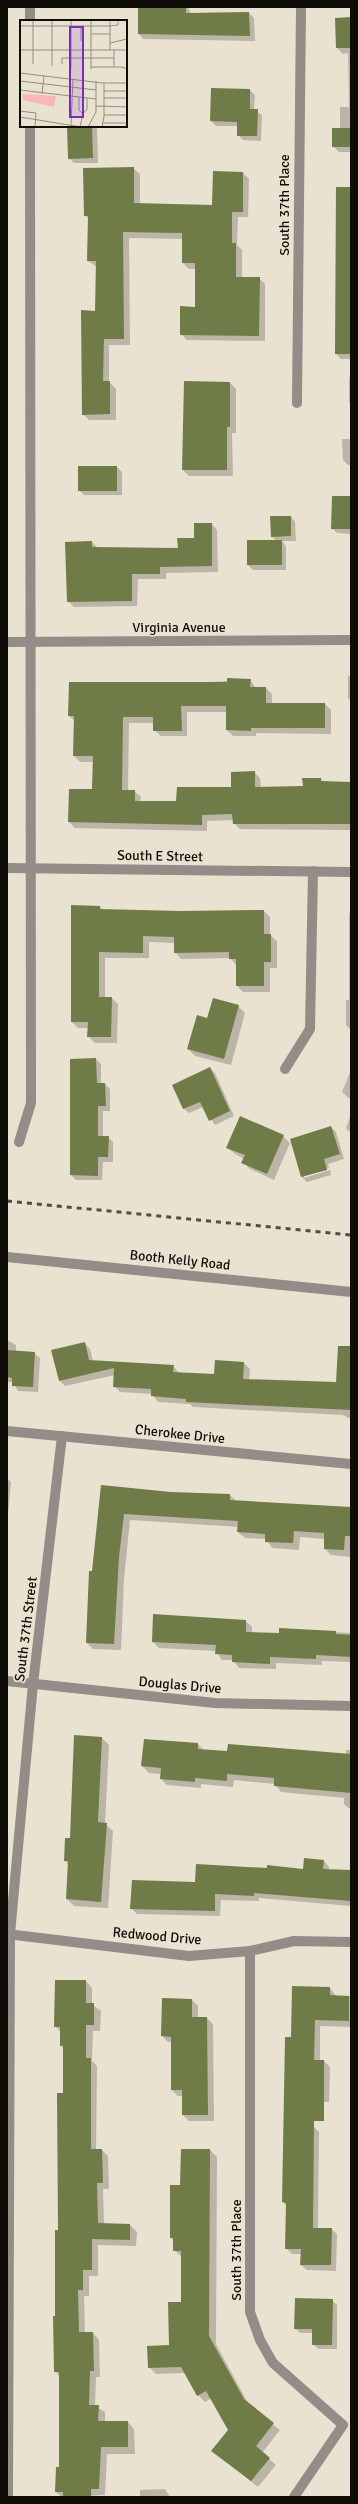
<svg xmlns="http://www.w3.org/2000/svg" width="358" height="2504" font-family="Signika,sans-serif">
<rect width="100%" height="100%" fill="#eae2d1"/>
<g fill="#0003">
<path d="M139,7H188L191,14L249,13L254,18L255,41L143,39L139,34Z"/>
<path d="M351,18V152H339L333,146L340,129V107H349L348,53L343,54L337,48Z"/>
<path d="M94,19L96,21H72V20Z"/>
<path d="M250,90L255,95L254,110L262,115L261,141L243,140L238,135V126H216L211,121Z"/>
<path d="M68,126H97L98,163H74L69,158Z"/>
<path d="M133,168L140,174V204L213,206L243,173L249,179L248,217H238L237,245L242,250V278H259L265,284V341L187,340L181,334L196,308V269H189L183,263V239L129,238L130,345H109V382L116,389V420H89L83,414L96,312L97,267L88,261L89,219L85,215Z"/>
<path d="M351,291V359H341L336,354Z"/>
<path d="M349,377H351V404L349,402Z"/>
<path d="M230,383L236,389V433H232L233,476H189L183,470V446Z"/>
<path d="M342,439H351V465H348L343,460Z"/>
<path d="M117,467L122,472V495H84L79,490Z"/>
<path d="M351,497V534L337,533L332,528Z"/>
<path d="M291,517L295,522L296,541H282L286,546V570H253L248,565L276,541L272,536Z"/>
<path d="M212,524L217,530L218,572L166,573V579H138L137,606L74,607L68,601L92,542L98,548L179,549L195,539Z"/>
<path d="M348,676H351V701L348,698Z"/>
<path d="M250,680L256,688H266L272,694V704H325L331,710V734L256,733V736H233L227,730V712H187V736H161L154,730V723H129L128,791H134L141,797L140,802H177L232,788L254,772L260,778L261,788L304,787L321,779L324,782L351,783V830L240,829L234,823V820L207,821V831L75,828L69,822L93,790V762H80L74,756L75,721L69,716L165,684Z"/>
<path d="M100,907L103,910L179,912L264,911L270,917V935L277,941V968H270V992H243L237,986L236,965L230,958L181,959L175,952V943L149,942V958H105V998H112L118,1004L117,1043H95L88,1036V1028H78L72,1022Z"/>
<path d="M349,913H351V1030L346,1025V1000H349Z"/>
<path d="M238,1006L245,1013L231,1065L195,1056L188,1049L208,1019Z"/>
<path d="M96,1059L101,1064V1084H105L110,1089V1111H103V1137H108L113,1142V1162H103L102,1180H76L71,1175Z"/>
<path d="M210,1068L215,1073L234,1116L215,1125L203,1107L189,1113L184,1109L173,1085Z"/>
<path d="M351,1070V1100L342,1092Z"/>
<path d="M351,1114V1133L346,1128Z"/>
<path d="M331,1127L336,1132L344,1159L328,1164L329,1168L304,1176V1178L330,1170L331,1175L307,1182L302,1177L291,1140Z"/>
<path d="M283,1136L290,1143L274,1180L250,1169L243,1162L244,1159L235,1154L228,1148Z"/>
<path d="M7,1340L16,1345V1352L34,1353L40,1358L38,1392L18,1391L13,1382H7Z"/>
<path d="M84,1343L90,1349L93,1361L173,1366L179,1373L215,1375L244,1363L250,1369L249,1380L337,1383L351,1358V1419L342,1415L193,1407L190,1404L158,1402L152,1394L120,1392L114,1386L115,1375L65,1386L59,1380Z"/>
<path d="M7,1478L11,1482L7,1527Z"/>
<path d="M102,1486L171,1493L230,1495L236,1501L351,1508V1557L331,1555L325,1549V1539L300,1537L299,1550L272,1548L266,1539L245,1538L238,1532L239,1527L130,1520L124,1579L121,1650L93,1649L87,1643Z"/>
<path d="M246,1621L252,1627V1633L280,1634V1629L351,1633V1662L322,1661V1665L276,1663V1669L239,1668L233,1660H222L216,1651L159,1648L153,1642Z"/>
<path d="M102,1738L109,1745L105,1824L113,1831L108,1908L74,1906L67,1899L69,1865L65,1861Z"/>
<path d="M198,1744L204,1750L228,1752L346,1755V1750H351V1810L344,1804V1798L281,1792L275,1784L234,1780L233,1787L201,1784V1788L167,1785L161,1779V1774L149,1773L142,1766Z"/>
<path d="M324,1861L329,1867V1871H351V1906L259,1898V1901L221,1900L220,1916L137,1914L131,1908L196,1884L304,1870Z"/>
<path d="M86,1981L92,1988V2004L101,2011L100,2031H93L92,2061L97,2066L96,2150H102L108,2156L109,2189H103L104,2224L130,2225L137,2232L136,2246L98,2245V2276H89V2296H84L85,2333H93L99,2340L100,2377H96L95,2406L105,2412V2422H128L134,2429L135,2454H107L105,2495L62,2497L56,2492L60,2468V2377L55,2371L64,2049L61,2046V2032L56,2027Z"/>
<path d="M330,1988L336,1996H351V2027L320,2026V2061H324L330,2067L329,2102H292V2038Z"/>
<path d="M192,2000L198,2006V2018H207L213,2024L214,2121H189L183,2115V2096H178L172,2090V2042H168L162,2036Z"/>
<path d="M313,2126L319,2132L318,2229H331L337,2234L336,2271L307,2270L301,2265L302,2254H292L286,2248L287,2206L283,2202Z"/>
<path d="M210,2150L217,2157L216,2344L249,2405L280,2430L262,2453L276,2465L258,2487L213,2451L229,2430L212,2398L205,2402L198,2395L185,2373L156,2374L149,2367L170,2346L182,2303V2257L174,2250V2241L171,2238L181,2186Z"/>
<path d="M332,2300L337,2305V2349H318L313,2344V2333H300L295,2328Z"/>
<path d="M165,2489L170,2497H140V2490Z"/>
</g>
<g fill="#6f7c47">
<path d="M138,7H186V13L249,12L250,36L138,34Z"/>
<path d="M351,17V48H336L335,18Z"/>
<path d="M211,88L250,89V109H258L257,136H237V122L210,121Z"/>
<path d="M67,126H92L93,158L68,159Z"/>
<rect x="332" y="128" width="19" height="19"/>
<path d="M134,167V203L212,205L213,171L243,172V212H232V243H236V277H260L259,336L180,335V306L195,307V263H182V233L123,232L124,339H104L103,381H110V414L82,415L81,310L95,311L96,261H87L88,216H84L83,168Z"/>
<path d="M336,187H351V354H335Z"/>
<path d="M184,381L230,382V427H227V470H182Z"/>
<rect x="78" y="466" width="39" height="25"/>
<path d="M332,496H351V529H331Z"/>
<path d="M270,516H291V536L271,537Z"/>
<path d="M194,523H212V566L160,567V574H132V601L67,602L65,542L92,541V547L178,548L177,538H194Z"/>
<rect x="247" y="540" width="35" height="25"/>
<path d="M227,678L251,679L250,687H266V703H325V728H251V731L226,730V706H181L182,731H153V717H123L122,790H135V801H176L177,787H231V772L255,771V787L303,786L302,778H321V781L351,782V824H233L232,814L202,815V825L68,822L69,789H92L93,756H73L74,716H68L69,682H227Z"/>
<path d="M71,905L100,906V909L179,911L264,910V934H271V962H264V986H236V959H229V952L174,953V937L143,936V953L99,952V997H112L111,1037H87L88,1022H71Z"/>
<path d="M213,998L239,1005L224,1059L187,1049L197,1015L207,1018Z"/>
<path d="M96,1058L97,1083H105L106,1106H98V1136H109L108,1157H98V1176L70,1175V1059Z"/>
<path d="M210,1067L230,1111L209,1121L200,1102L183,1109L172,1085Z"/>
<path d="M240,1116L284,1135L267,1174L241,1163L245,1155L226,1148Z"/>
<path d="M331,1126L340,1154L324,1159L327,1170L301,1177L290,1139Z"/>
<path d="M85,1342L89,1360L174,1365L173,1372L214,1374L215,1360L244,1362L243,1379L336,1382L338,1346H351V1410L186,1402V1399L151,1396V1389L113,1387L114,1368L59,1381L51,1350Z"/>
<path d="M7,1350L35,1352L33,1387L12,1386V1378L7,1377Z"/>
<path d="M101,1485L171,1492L230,1494V1500L351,1507V1536H345L344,1550L324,1549V1533L294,1531L293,1543L265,1542V1534L237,1532L238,1521L124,1514L119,1557L114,1644L86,1643L89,1571H92Z"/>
<path d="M153,1614L246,1620V1632L279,1633V1628L336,1631V1634L351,1635V1657L316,1655V1659L270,1657V1664L232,1662V1655L215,1654L216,1645L152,1642Z"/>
<path d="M74,1735L102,1737L98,1822L107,1823L101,1902L66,1899L68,1861H64L65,1838H70Z"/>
<path d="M144,1739L198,1743V1749L227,1751L228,1744L351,1754V1793L274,1786V1778L227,1774V1781L195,1778V1782L160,1779L161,1768L141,1766Z"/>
<path d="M304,1858L324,1860L323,1869L351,1870V1901L254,1893V1896L215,1894V1911L130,1909L132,1880L195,1882L196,1864L267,1868V1865L303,1869Z"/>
<path d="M55,1980H86V2003H94V2025H86V2058H91V2149H102L103,2183H97L98,2223L130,2224V2240L92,2239V2270H83V2290H78L79,2332H93L94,2371H90L89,2405H99L98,2421H128V2447H101L99,2489H91V2497H63V2492H55L56,2467H59V2372H54L53,2316H55V2230H58L57,2093H63V2046H60V2027H54Z"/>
<path d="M292,1986L330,1987V1995L349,1996V2021L315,2020L314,2060H324V2121H314L313,2228H332L331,2265H300L301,2249H285L286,2203L282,2202L284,2093L285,2037H291Z"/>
<path d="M162,1998L192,1999V2017H207L208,2115H182V2090H171V2037L161,2036Z"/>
<path d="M181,2149H210L209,2336L244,2399L274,2423L256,2446L270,2458L251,2481L211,2451L228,2430L206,2391L197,2396L181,2367L148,2368L147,2346L169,2345L168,2302H181V2251H173V2238H170V2185H180Z"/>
<path d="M295,2298L333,2299L332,2345H312V2329H294Z"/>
</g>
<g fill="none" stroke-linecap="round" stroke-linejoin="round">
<path stroke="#938c87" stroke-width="10" d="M7,1257L351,1292"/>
<g stroke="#938c87" stroke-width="10">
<path d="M30,21V7"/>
<path d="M297,403L301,7"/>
<path d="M7,642L351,640"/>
<path d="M7,868L351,872"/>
<path d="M285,1069L310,1029L313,871"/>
<path d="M19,1142L31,1103L30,126"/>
<path d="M7,1431L351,1464"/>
<path d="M7,1681L215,1703L351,1706"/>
<path d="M7,1934L189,1956L250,1951L294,1941L351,1942"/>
<path d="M250,1951V2312L260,2340L273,2363L343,2425L294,2497"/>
<path d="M8,2497L10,1934L33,1684L62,1436"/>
</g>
<path stroke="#514c44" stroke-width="3" stroke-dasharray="5 5" stroke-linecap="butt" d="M7,1201L351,1235"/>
</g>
<g text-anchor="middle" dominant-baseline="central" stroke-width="3.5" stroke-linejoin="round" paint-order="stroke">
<g font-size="14" fill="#100d08" stroke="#eae2d1">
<text transform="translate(284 205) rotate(-90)">South 37th Place</text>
<text x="179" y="627">Virginia Avenue</text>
<text transform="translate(160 856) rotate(1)">South E Street</text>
<text transform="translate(180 1260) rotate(6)">Booth Kelly Road</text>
<text transform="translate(180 1434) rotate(6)">Cherokee Drive</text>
<text transform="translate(26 1629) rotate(-83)">South 37th Street</text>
<text transform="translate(180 1685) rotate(5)">Douglas Drive</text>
<text transform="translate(157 1936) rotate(5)">Redwood Drive</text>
<text transform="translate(236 2250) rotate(-90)">South 37th Place</text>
</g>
</g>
<g transform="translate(20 20)">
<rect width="107" height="107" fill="#eae2d1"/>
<path d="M3,74L36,76L34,87L3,80Z" fill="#f9b7b6"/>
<path fill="none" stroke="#938d81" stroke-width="1" d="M13,0V44M32,0V46M71,0V49M90,0V30M0,6H89L98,5V0M71,14H90M61,21V6M90,23L107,19M0,30H107M94,30V46M42,44V38H94M71,47H102L107,49M51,48V0M0,53L82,63H107M0,61L76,70M0,70L76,79M84,71H107M22,74L24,56M59,77V90L63,94L60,107M84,78H107M76,86L107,87M0,91L16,93L15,107M63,94L67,89V78M84,95H107M0,97L61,107M82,103H107M51,105L53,59M68,107L76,92V61M82,107L84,97V63"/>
<path fill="#7b2cbf" fill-opacity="0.15" stroke="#7b2cbf" stroke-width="2" d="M50,7H63V97H50Z"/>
<rect width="107" height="107" fill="none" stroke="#100d08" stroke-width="2"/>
</g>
<rect width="358" height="2504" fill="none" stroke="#100d08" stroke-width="16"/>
</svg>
